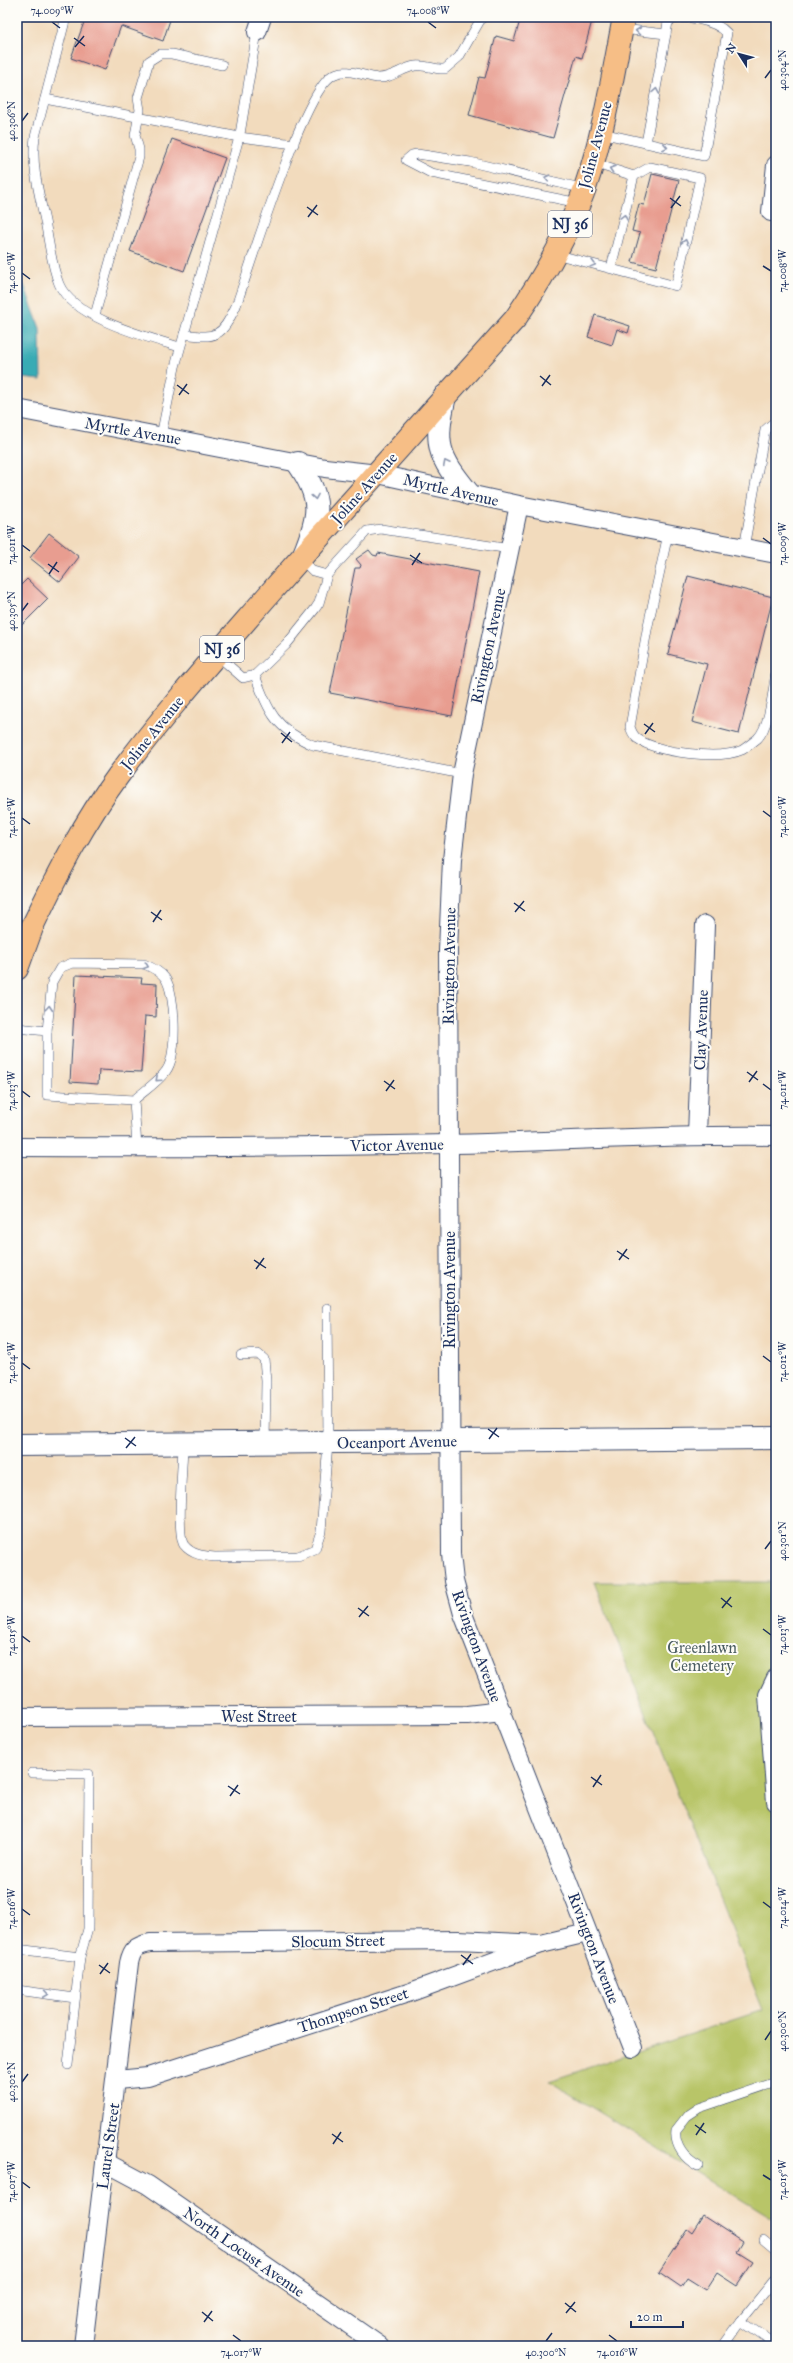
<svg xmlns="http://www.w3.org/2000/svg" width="793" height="2363" font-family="'IM FELL Great Primer',serif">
<rect width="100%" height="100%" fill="#fdfcf7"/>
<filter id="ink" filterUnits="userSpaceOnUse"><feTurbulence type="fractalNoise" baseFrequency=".025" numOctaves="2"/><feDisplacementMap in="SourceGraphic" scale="8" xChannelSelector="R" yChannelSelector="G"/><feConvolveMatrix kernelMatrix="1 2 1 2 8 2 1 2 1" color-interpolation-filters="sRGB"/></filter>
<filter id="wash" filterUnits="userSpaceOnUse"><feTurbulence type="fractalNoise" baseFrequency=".012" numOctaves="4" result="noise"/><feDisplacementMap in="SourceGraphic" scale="16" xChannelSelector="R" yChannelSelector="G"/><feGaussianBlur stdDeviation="0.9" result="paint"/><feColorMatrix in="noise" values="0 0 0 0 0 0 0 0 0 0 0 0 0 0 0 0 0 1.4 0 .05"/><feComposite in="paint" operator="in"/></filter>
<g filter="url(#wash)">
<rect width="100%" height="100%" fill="#f2dbbd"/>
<path fill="#b8c567" stroke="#6a7a62" d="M594,1582H776V2221L549,2081L763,2010Z"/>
<path fill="#39abb4" stroke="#2a6d89" d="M17,266L40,328L41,380L22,378L21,348L17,330Z"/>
<g id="blocks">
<g fill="#e89d90">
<path d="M86,17H171L163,41L121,26L105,70L71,58Z"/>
<path d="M521,17H593L582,58L576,56L553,138L469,115L479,77L485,78L496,36L514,41Z"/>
<path d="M172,139L225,158L184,271L130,251Z"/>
<path d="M652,174L679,180L656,268L632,262L640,233L632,231L639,204L644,205Z"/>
<path d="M595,315L630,326L628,333L617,329L612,345L588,337Z"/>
<path d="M49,533L79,557L60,582L30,558Z"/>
<path d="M369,550L373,555L377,556L378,553L479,572L452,716L330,693L355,568H360L361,565L356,559Z"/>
<path d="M688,576L773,597L739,734L692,722L707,664L668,654Z"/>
<path d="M27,579L48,599L17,630V589Z"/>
<path d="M76,975L142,978L141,983L157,984L156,1017L145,1016L141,1072L99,1070L98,1084L70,1082Z"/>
<path d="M703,2216L743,2242L737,2252L753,2262L737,2286L717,2273L706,2290L687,2278L681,2287L659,2272L687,2229L692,2233Z"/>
</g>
</g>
</g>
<g filter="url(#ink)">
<use href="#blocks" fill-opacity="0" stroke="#3b496c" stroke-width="1"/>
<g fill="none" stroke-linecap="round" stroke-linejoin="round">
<defs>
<g id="service">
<path d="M66,17L35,137C31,165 39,193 45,221C49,241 51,264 59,284C73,318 147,337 180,347"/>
<path d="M45,99L239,137L294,144"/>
<path d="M601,133L704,156L727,33C716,21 682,12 668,22L666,34L622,29"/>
<path d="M646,143L666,34"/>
<path d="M579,203L431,173L406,160L412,155L417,154L470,162L585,189"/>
<path d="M555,254L676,286L700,178L650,167L634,176L593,163"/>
<path d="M611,268L634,176"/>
<path d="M95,315L139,157V149L135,135L140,110L138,98L149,61L160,54H172L222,65"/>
<path d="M184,334C217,339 221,337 236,306C250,267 303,91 333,75C346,67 363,76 377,78C391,79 402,68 415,66C425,64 435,70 445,69L459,57L482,17"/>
<path d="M161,436L175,367L240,134L257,32"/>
<path d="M668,534L647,630L630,727C632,732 633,736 638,739C657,753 720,760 742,750C747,747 753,742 757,739C770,727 773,689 776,672"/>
<path d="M744,548L765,430L772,424L776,425"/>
<path d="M301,559L313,571L327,575L367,531L381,529L510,549"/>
<path d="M217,655L243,678L255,675L286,645L315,609L319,603L327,575"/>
<path d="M255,675C268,712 276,729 313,745L462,774"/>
<path d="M17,1028L47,1031L52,982L60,968L72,963L144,964C151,967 161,972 165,978C176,994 178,1055 166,1071C158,1082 144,1091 134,1100"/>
<path d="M47,1031V1095L134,1100L137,1148"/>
<path d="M241,1355L258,1354L264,1359L266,1381L265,1443"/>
<path d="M183,1444C183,1462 176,1534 184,1545C192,1555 204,1556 215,1557L298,1556L315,1549L321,1531L328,1443L327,1308"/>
<path d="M32,1773L89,1774L88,1929L80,1957L68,2065"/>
<path d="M17,1949L80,1957"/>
<path d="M17,1990L75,1998"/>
<path d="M698,2166C685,2159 674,2146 676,2130L687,2116L699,2108L776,2082"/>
<path d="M764,2240L776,2250"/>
<path d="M741,2321L776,2278"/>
<path d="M723,2346L741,2321L776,2345"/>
</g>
<g id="minor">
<path d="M257,32L262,17"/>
<path d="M771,212L776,165"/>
<path d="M17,409L325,468L378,474L519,505L776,554"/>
<path d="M519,505L462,774L452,860L448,950L451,1554L454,1581L463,1614L633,2048"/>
<path d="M697,1135L705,925"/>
<path d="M17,1147C161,1148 304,1147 448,1144C558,1142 666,1134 776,1136"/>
<path d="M776,1678L768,1695L776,1802"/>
<path d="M17,1717L467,1715L502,1711"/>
<path d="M117,2080L148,2077L411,1992L541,1944L587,1933"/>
<path d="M105,2162L148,2185L380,2346"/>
<path d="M83,2346L129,1963C132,1949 136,1946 150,1943L458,1940L541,1944"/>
</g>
<g id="tertiary">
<path d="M445,396C434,445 437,455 469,494"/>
<path d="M298,463C323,499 320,515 304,554"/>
<path d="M17,1445L776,1438"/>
</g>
<path id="primary" d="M33,925C58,873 84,822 118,776C165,712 218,653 270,593C351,501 433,410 515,319C543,278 568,236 585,188C604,133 613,74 624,17"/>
<path id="trunk" d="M17,969L33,925"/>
</defs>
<use href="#service" stroke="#3b496c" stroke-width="10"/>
<use href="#minor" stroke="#3b496c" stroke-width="20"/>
<use href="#tertiary" stroke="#3b496c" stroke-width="24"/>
<use href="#primary" stroke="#3b496c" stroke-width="24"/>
<use href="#trunk" stroke="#3b496c" stroke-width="24"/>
<use href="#service" stroke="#fff" stroke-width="9"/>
<use href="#minor" stroke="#fff" stroke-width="18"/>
<use href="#tertiary" stroke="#fff" stroke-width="22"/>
<use href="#primary" stroke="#f6be86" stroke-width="22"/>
<use href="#trunk" stroke="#f6be86" stroke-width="22"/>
</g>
<defs><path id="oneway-chevron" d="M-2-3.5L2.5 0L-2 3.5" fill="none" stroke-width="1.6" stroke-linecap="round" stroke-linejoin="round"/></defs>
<g stroke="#8d97ae">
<use href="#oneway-chevron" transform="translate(638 31) rotate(-173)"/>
<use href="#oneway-chevron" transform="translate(656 91) rotate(-80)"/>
<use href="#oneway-chevron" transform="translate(665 147) rotate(12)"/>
<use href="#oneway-chevron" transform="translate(612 169) rotate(-162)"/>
<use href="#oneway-chevron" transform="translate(547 178) rotate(-168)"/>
<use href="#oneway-chevron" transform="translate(624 217) rotate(-76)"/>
<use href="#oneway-chevron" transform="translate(685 242) rotate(-77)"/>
<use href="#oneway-chevron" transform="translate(593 264) rotate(15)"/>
<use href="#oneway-chevron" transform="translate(446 463) rotate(-117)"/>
<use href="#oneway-chevron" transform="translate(315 497) rotate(80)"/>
<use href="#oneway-chevron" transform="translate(146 966) rotate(19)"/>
<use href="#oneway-chevron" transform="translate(49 1008) rotate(-85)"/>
<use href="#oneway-chevron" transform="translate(158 1079) rotate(138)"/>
<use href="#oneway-chevron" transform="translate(46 1994) rotate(8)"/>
</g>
</g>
<path fill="none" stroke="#1b2f5e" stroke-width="1.5" d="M52,22L60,28M428,22L436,28M74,38L85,46M75,47L84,36M765,78L771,70M22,121L28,113M670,198L681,206M307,207L318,215M671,208L680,196M308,217L317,205M763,266L771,271M22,273L30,279M540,376L551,385M177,385L189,394M542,386L550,375M179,395L187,384M763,538L771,544M22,545L30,551M410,555L422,563M48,564L59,572M412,565L420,553M49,574L57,562M22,611L28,603M644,724L655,732M281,733L292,742M645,734L653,723M282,743L290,732M763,811L771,817M22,818L30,824M514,903L525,911M151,912L162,920M515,912L524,901M153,922L161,910M747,1072L758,1080M384,1081L395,1089M749,1082L757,1071M763,1084L771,1090M22,1091L30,1097M386,1091L394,1080M617,1251L629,1259M254,1260L266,1268M619,1260L627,1249M256,1269L264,1258M763,1356L771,1362M22,1363L30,1369M488,1429L499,1437M125,1438L136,1446M489,1439L497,1428M126,1448L135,1437M765,1549L771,1541M721,1598L732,1607M358,1608L369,1616M722,1608L731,1597M359,1617L368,1606M763,1629L771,1635M22,1636L30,1642M591,1777L602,1785M228,1786L240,1794M593,1787L601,1775M230,1796L238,1785M763,1902L771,1908M22,1909L30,1915M461,1955L473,1964M99,1965L110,1973M463,1965L471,1954M100,1974L108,1963M765,2040L771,2031M22,2082L28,2074M695,2125L706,2133M332,2134L343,2142M696,2135L704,2123M333,2144L341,2132M763,2175L771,2180M22,2182L30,2188M565,2303L576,2312M202,2312L213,2321M566,2313L575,2302M204,2322L212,2311M233,2335L241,2341M609,2335L617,2341M546,2341L552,2333"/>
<g text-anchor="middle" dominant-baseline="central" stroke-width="4" stroke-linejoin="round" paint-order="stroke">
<g fill="#fdfcf7" stroke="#5f6c8c" stroke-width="1">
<rect x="548" y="211" width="44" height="26" rx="3"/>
<rect x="200" y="636" width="44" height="26" rx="3"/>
</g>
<g font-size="15" font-weight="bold" fill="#1b2f5e">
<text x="570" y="224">NJ 36</text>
<text x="222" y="649">NJ 36</text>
</g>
<g font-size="16" fill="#1b2f5e" stroke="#fdfcf7">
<text transform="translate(595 145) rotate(-75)">Joline Avenue</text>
<text transform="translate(133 431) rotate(10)">Myrtle Avenue</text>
<text transform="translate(364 488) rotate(-48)">Joline Avenue</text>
<text transform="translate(451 490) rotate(13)">Myrtle Avenue</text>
<text transform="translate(488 646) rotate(-78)">Rivington Avenue</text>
<text transform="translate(152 733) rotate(-51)">Joline Avenue</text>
<text transform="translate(449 966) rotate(-89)">Rivington Avenue</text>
<text transform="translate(701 1030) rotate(-88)">Clay Avenue</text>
<text transform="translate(397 1145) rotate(-1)">Victor Avenue</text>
<text transform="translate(449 1290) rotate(-90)">Rivington Avenue</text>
<text transform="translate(397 1442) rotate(-1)">Oceanport Avenue</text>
<text transform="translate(477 1646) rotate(70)">Rivington Avenue</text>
<text x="259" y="1716">West Street</text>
<text transform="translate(338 1941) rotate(-1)">Slocum Street</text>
<text transform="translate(594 1948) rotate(69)">Rivington Avenue</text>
<text transform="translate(353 2010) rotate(-18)">Thompson Street</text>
<text transform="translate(108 2146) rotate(-82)">Laurel Street</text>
<text transform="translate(244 2252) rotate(35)">North Locust Avenue</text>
</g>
<g font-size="16" fill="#4a5c61" stroke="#fdfcf7">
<text x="702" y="1647">Greenlawn<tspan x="702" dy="18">Cemetery</tspan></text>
</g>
</g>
<rect width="793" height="2363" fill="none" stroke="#fdfcf7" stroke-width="44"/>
<g transform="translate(739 54) rotate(306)" stroke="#fdfcf7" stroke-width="3" paint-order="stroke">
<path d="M0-3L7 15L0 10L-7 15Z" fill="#1b2f5e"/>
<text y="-6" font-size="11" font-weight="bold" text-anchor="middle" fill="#1b2f5e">N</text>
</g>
<path d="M631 2321v6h52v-6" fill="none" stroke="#1b2f5e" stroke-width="2"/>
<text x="637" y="2321" font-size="12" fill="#1b2f5e" stroke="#fdfcf7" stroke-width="3" paint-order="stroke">20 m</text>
<rect x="22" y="22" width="749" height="2319" fill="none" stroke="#1b2f5e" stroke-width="1.5"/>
<g font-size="10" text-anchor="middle" fill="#1b2f5e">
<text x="52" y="14">74.009°W</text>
<text x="428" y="14">74.008°W</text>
<text transform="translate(782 70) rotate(-90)" y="4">40.304°N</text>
<text transform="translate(11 121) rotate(-90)" y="4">40.306°N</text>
<text transform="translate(782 271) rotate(-90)" y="4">74.008°W</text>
<text transform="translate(11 273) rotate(-90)" y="4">74.010°W</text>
<text transform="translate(782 544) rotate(-90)" y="4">74.009°W</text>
<text transform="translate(11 545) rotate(-90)" y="4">74.011°W</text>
<text transform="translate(11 611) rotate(-90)" y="4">40.305°N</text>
<text transform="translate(782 817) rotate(-90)" y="4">74.010°W</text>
<text transform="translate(11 818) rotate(-90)" y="4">74.012°W</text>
<text transform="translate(782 1090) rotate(-90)" y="4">74.011°W</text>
<text transform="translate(11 1091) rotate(-90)" y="4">74.013°W</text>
<text transform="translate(782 1362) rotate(-90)" y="4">74.012°W</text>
<text transform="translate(11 1363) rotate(-90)" y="4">74.014°W</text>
<text transform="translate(782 1541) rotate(-90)" y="4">40.301°N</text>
<text transform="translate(782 1635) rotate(-90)" y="4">74.013°W</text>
<text transform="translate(11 1636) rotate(-90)" y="4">74.015°W</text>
<text transform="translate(782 1908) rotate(-90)" y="4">74.014°W</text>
<text transform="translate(11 1909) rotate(-90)" y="4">74.016°W</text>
<text transform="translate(782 2031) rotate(-90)" y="4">40.300°N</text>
<text transform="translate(11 2082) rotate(-90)" y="4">40.302°N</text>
<text transform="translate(782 2180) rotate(-90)" y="4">74.015°W</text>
<text transform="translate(11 2182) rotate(-90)" y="4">74.017°W</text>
<text x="241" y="2356">74.017°W</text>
<text x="546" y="2356">40.300°N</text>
<text x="617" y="2356">74.016°W</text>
</g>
</svg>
